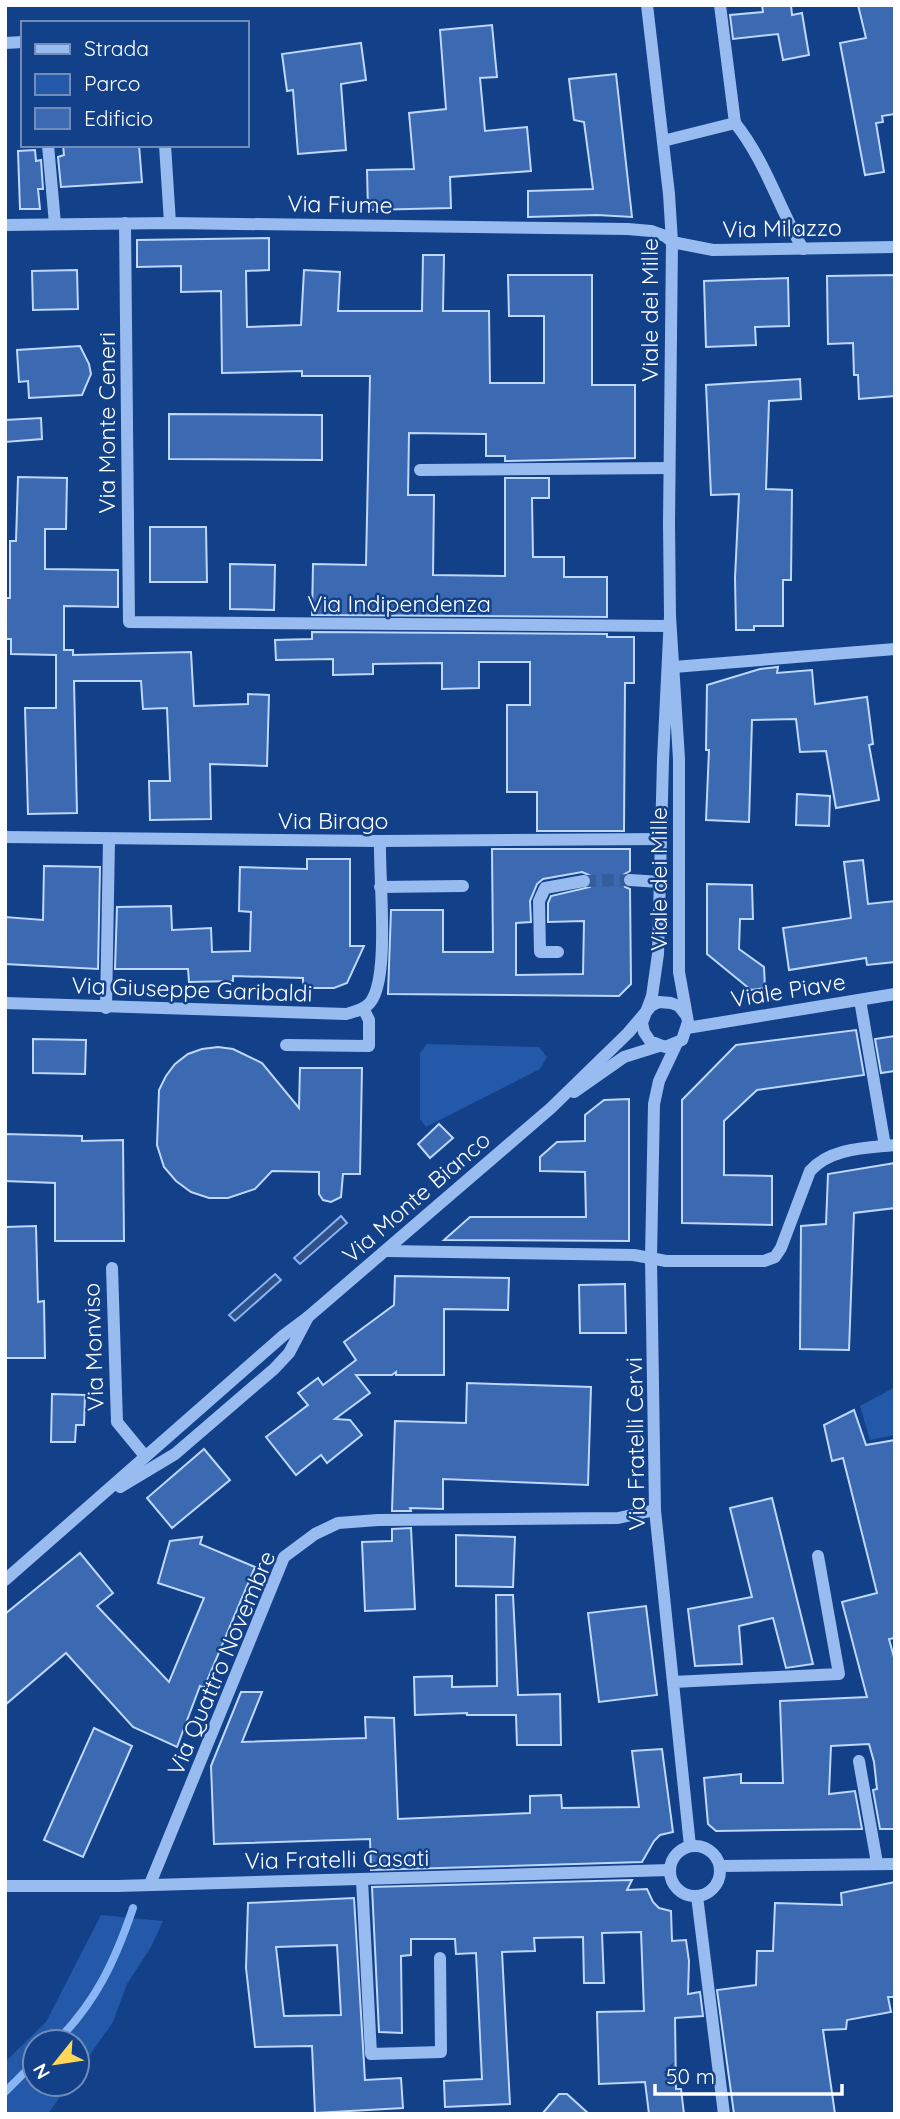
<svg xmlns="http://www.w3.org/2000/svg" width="900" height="2119" font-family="Quicksand,sans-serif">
<rect width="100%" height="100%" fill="#124089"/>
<g fill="#2458a8">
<path d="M427,1044L539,1047L547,1057L540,1069L426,1127L420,1119V1053Z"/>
<path d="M895,1387V1435L870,1440L860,1406Z"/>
<path d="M101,1915L163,1921L151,1947L127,1984L113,2022L77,2073V2042H35V2084H69L48,2114H5V2062L46,2022Z"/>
</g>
<g fill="#2f5188" stroke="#89b5f4" stroke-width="2">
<path d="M341,1216L347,1223L300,1264L294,1258Z"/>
<path d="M275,1274L281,1280L235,1321L229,1315Z"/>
</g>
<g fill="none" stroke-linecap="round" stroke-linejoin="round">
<g stroke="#89b5f4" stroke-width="8">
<path d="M56,2042C96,2002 115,1961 133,1908"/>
<path d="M5,2092L35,2062"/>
</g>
</g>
<g fill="#3b69b2" stroke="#bed7fc" stroke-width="2" fill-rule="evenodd">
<path d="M762,5H791L792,15L802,13L809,55L783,60L778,34L733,39L730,15L763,12Z"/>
<path d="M858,5H895V114L882,116L883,122L876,123L884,172L865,175L840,43L866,38Z"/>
<path d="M492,25L497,77L480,78L485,131L527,127L531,171L450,177L451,208L368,210L367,170L414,169L409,113L446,109L440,30Z"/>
<path d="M361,43L366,80L341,84L346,150L298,154L293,90L287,91L282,54Z"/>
<path d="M616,74L632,217L597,215L528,217V191L593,189L584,122L574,120L569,79Z"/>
<path d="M63,145H139L142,182L61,187L58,157L64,155Z"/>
<path d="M35,150L36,161L41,160L43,189H38L40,209H20L18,151Z"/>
<path d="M269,238V270L246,271L247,327L301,325L304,270L340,272L338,311H422L423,255H444L443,311H489L490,383H544V316H509L508,275H592V385H635V458L505,461V456H486V434L409,433L408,495H434L433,575L505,576V478H549V498H532L533,557H564V577H607V617L312,615L313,564L366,565L370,376H302V371L222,373L221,291L181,292V266L137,267V240Z"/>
<path d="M77,270L78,309L33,310L32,271Z"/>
<path d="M895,275V396L859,399L858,375H854L853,343L828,344L827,276Z"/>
<path d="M788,278L789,326L755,327L756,345L706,347L704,281Z"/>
<path d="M80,346L89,364L91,374L82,395L29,398L28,381L19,382L17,350Z"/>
<path d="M800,379L801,399L769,401L766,489L792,490L791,580H783V626H754V630H736L735,578L739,494L711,495L706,385Z"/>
<path d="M169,414L322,415V460L169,459Z"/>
<path d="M41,418L42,439L5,442V420Z"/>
<path d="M18,477L67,478L66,529H45V569L118,570V607L64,606V650H73V655L191,652L194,706L248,704V694L269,695L267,766L210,764L211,819L150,820L149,781H170L167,708L143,709L141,681H74L77,813L28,814L25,708H56V655L11,654V639H5V598H10V541H16Z"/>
<path d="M150,527H206L207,582H150Z"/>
<path d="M230,564L275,565L274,610L230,609Z"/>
<path d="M312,632L607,634V637H634V683H625L624,831H537V792H507V705H530V662H479V688L442,689V663L373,664V674L333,675V659L276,660L275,640L312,639Z"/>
<path d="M778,667L777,673L812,670L815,704L867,697L873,744L869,745L879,800L836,808L826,751L800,752L796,719L752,720L749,822L706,820L709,750H706L707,685L760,669Z"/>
<path d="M797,794L830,796L829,826L796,825Z"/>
<path d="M492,849H630V871L623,875L621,880L625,887L630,889L631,984L619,996L388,994L391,910H443V952H493ZM582,872L591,876L592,883L590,887L551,896L548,903V922L584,921L583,974L516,975V923L531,922L530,901L537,884L543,879Z"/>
<path d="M307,859H350V946H364L347,983L334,988H303V978L233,976V981L189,982L188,969H115L117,907L171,906L172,930L211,928L212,952L250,951L251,912L239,911L240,867L307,869Z"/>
<path d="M863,860L868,904L895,901V962L867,965L866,958L789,970L783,928L851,918L844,862Z"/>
<path d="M44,866L100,867L98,969L5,964V917L43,920Z"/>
<path d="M707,884L752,885L753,919H740L739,949L764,967L765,988L751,990L707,954Z"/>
<path d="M856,1030L864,1075L757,1090L724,1121V1175L772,1176V1225L682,1223V1100L736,1045Z"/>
<path d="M895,1036V1071L881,1073L875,1039Z"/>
<path d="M33,1039L86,1040L85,1074L33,1073Z"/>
<path d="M218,1047L233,1049L262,1063L299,1108L300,1068H362L360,1174H343L341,1197L331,1202L323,1200L319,1194V1172L272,1171L255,1189L228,1198H209L191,1192L176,1181L164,1167L157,1145L159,1090L166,1076L175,1064L188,1054L202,1049Z"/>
<path d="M629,1099V1241L444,1240L470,1217H586L585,1172L540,1171V1157L557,1142L585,1141V1115L604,1100Z"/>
<path d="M439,1124L453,1138L430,1158L418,1144Z"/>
<path d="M5,1134L82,1136V1141L123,1140L124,1241H55V1183L5,1181Z"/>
<path d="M895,1163V1208L854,1213L849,1350L800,1349L801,1226L826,1224L828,1174Z"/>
<path d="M36,1226L38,1302L44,1301L45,1358H5V1227Z"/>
<path d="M395,1276L509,1278L508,1310L444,1309V1375H396V1372L392,1375H356L370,1393L335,1419L350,1420L362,1435L327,1463L321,1455L296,1475L266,1437L308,1405L298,1393L318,1378L323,1385L356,1360L344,1342L394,1305Z"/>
<path d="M625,1284L626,1333H580L579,1285Z"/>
<path d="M467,1383L591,1387L588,1485L443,1479V1509L410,1508L411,1511H392L395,1421L466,1423Z"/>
<path d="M52,1394L85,1395L84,1425H76L75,1442H51Z"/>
<path d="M854,1410L866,1445L895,1440V1638L889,1639L895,1661V1829H880L873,1790L877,1789L874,1762L869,1744L831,1746L829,1794L855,1791L862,1829L716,1831L708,1824L704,1778L741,1774V1783H783L780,1701L867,1697L842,1602L877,1593L843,1458L832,1461L824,1425Z"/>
<path d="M204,1449L230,1480L172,1528L147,1498Z"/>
<path d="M772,1498L813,1664L786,1668L773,1618L739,1626L742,1664L695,1666L688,1609L752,1597L730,1508Z"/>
<path d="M411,1528L415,1609L365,1611L362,1542L392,1541V1529Z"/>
<path d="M456,1535L515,1537L513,1587L456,1586Z"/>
<path d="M202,1537L200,1544L255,1567L204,1688L200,1686L177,1747L133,1727L66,1653L5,1705V1614L80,1553L113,1593L97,1606L169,1682L204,1598L158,1583L170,1541Z"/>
<path d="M496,1595H513L518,1695L560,1694L561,1745H517L516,1715H467V1713L415,1715L414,1677L452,1676V1687L497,1686Z"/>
<path d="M646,1606L657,1695L599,1702L588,1613Z"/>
<path d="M241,1692H262L242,1742L366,1738L365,1717L394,1718L398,1819L530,1813V1796L561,1795L562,1808L639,1807L632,1751L662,1749L673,1832L660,1835L654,1841L642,1862L371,1870L370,1839L214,1844L211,1766Z"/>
<path d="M94,1728L132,1746L83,1857L44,1840Z"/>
<path d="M632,1880L627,1890L647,1889L653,1902L659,1908L671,1911L672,1941L686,1940L689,1961L688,1994L700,1992L703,2016L675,2018L676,2089H681L684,2114H649L645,2082L599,2084L597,2012L644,2011L641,1932L602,1933L604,1983H584L583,1937L534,1938L535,1951L502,1952L510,2104L445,2107L444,2081L482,2079L476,1953L456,1954L455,1939H411V1955L401,1956L402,2033L379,2032L372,1887Z"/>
<path d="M895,1882V1997H888L891,2012L847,2020L846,2029L823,2030L835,2114H734L717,1990L756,1985L757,1951H773L775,1903L842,1905L841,1893Z"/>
<path d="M354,1898L365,2080L401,2078L403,2108L315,2113L312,2046L255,2047L246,1968L248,1903ZM337,1945L341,2015L284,2016L276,1947Z"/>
<path d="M559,2094H567L589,2114H542Z"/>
</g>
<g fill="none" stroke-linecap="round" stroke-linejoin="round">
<path stroke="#365d9b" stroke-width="12" stroke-dasharray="12 6" stroke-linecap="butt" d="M584,881L630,880"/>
<g stroke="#98bbf0" stroke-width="12">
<path d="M647,5L669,194L672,242L669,523L670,616L679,759V972L688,1022L682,1040L665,1047L650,1041L644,1032L642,1023L652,996L658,954L663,760L670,616"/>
<path d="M5,43L23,42"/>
<path d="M735,123C765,160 779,208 803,249"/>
<path d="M663,141L735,123L720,5"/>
<path d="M48,145L55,224"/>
<path d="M165,145L170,223"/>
<path d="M125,223L129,622L668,626"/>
<path d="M5,225L170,223L628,229L651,231L665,236L672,242L713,250L895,247"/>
<path d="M420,470L669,468"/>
<path d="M674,667L895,649"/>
<path d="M5,837L380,841L661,839"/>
<path d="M630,880L660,882"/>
<path d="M380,887L463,886"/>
<path d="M558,952H540L539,901L545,888L584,881"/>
<path d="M860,1000L885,1146"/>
<path d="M5,1003L346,1014C356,1011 368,1009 373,998C389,969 379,878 380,841"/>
<path d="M106,1008L109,840"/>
<path d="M687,1028L895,994"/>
<path d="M677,1043L659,1081L654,1104L651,1258L655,1510L690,1846"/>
<path d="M286,1045L369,1046V1020L363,1008"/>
<path d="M574,1092L624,1057L659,1046"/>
<path d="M387,1251L634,1255L666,1261H764L775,1257L781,1248L810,1171C830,1148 866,1148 895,1145"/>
<path d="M112,1268L117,1422L145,1456"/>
<path d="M120,1487L175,1454L274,1369L289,1353L308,1317"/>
<path d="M5,1580L284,1335L308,1317L551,1108L628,1033L651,1006L659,1002L671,1003L679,1006L686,1015"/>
<path d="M673,1682L839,1674L818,1556"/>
<path d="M859,1761L877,1863"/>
<circle cx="695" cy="1871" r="25"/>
<path d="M721,1866L895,1864"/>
<path d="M362,1880L371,2054L441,2052L440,1958"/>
<path d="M150,1884L284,1557L315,1534L338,1523L378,1520L618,1518L655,1510"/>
<path d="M5,1886H118L670,1870"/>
<path d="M697,1896L724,2114"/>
</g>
</g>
<g text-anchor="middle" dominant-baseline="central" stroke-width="5" stroke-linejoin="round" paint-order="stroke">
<g font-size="23" fill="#fff" stroke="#124089">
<text transform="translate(340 204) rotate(1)">Via Fiume</text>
<text transform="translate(782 228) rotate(-1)">Via Milazzo</text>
<text transform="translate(649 310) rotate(-90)">Viale dei Mille</text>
<text transform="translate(106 423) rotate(-90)">Via Monte Ceneri</text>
<text x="399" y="603">Via Indipendenza</text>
<text x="333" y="820">Via Birago</text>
<text transform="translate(658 879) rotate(-90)">Viale dei Mille</text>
<text transform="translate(192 989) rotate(2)">Via Giuseppe Garibaldi</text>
<text transform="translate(788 990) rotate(-9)">Viale Piave</text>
<text transform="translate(416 1197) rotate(-41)">Via Monte Bianco</text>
<text transform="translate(93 1347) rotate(-92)">Via Monviso</text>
<text transform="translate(635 1444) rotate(-91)">Via Fratelli Cervi</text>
<text transform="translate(221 1663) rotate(-67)">Via Quattro Novembre</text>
<text transform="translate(337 1859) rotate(-1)">Via Fratelli Casati</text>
</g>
</g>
<rect width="900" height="2119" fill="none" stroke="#ffffff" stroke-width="14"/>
<rect x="21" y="21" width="228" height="126" fill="#124089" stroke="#718cb8" stroke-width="2"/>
<rect x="35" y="44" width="35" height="10" fill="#98bbf0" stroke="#718cb8" stroke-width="2"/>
<text x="84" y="56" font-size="21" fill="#ffffff">Strada</text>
<rect x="35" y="74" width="35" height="21" fill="#2458a8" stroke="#718cb8" stroke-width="2"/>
<text x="84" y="91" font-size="21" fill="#ffffff">Parco</text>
<rect x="35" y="108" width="35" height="21" fill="#3b69b2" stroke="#718cb8" stroke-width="2"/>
<text x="84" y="126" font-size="21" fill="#ffffff">Edificio</text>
<g transform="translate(56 2063) rotate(240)"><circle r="33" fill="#124089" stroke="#718cb8" stroke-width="2"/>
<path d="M0-5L12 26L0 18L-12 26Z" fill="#ffd757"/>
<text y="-10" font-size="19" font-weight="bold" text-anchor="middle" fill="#ffffff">N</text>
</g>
<path d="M655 2084v10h187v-10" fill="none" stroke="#ffffff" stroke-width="3.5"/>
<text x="666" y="2084" font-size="21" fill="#ffffff" stroke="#124089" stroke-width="5" paint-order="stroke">50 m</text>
</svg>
